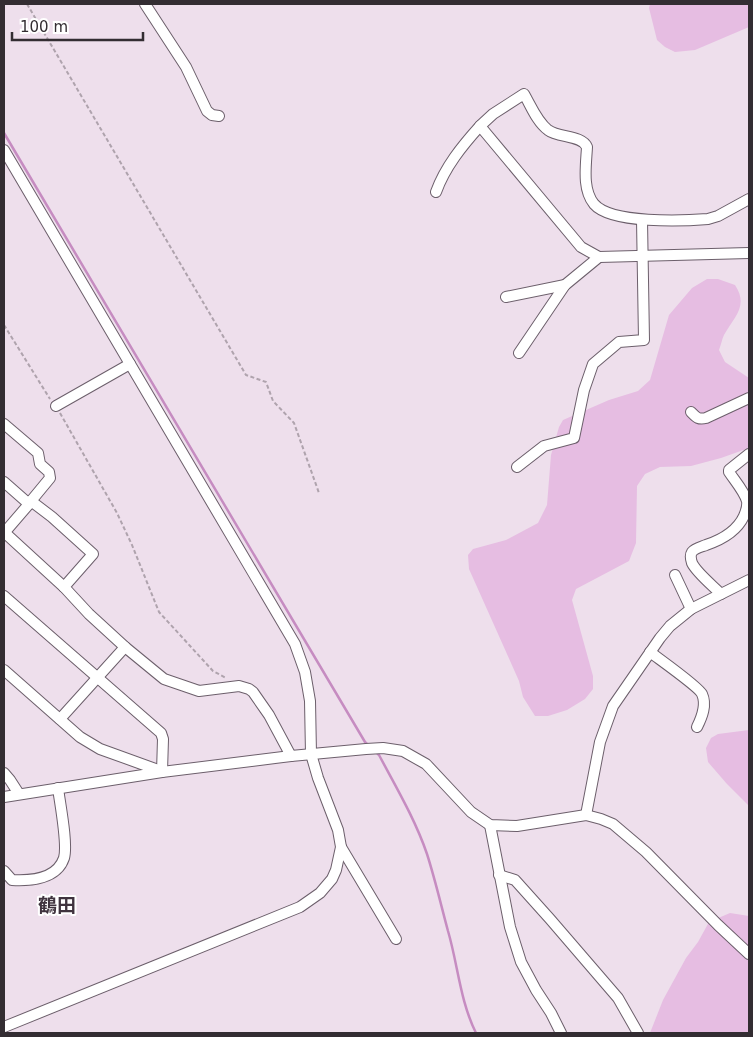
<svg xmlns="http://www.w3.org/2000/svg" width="753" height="1037" font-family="'DejaVu Sans','Noto Sans JP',sans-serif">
<rect width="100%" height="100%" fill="#eedfec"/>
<g fill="#e6bde2">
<path d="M650,4H749V27L695,50L675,52L665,47L657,40L649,8Z"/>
<path d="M707,279H718L735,285C749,306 734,317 724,335C722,339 721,345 719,350L725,362L749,378V448L721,458L691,466L660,467L645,474L637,486L636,543L629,561L576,589L572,600L593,676V689L585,699L567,710L548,716H535L523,697L519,681L469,569L468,555L473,549L506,540L538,523L547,505L551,455L559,427L563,420L609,400L638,391L650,380L669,315L692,288Z"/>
<path d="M749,730V806L727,784L708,762L706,748L711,738L718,734Z"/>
<path d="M730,913L749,916V1033H650L663,1000L686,958L698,942L709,922Z"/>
</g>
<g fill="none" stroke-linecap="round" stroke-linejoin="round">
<g stroke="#c68cc1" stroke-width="2.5">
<path d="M4,133L365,742L368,745"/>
<path d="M376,752L379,755C396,787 415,819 427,854C435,879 441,905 448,931C458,965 460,1001 476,1033"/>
</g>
<defs>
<g id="minor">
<path d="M145,4L186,67L207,111L212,115L219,116"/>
<path d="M480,126L493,114L524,94C531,106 537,122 548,130C558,138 582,135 587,147C586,166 582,189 594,204C611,224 683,221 708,219L718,216L749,199"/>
<path d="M4,150L295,644L305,672L310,701L311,754L318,778L338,830L341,847L336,870L332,879L320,893L300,907L4,1027"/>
<path d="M436,192C445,167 462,146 480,126L581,247L599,257L749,253"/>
<path d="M506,297L565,285"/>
<path d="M519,353L565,285L599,257"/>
<path d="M56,406L130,364"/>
<path d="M691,412C696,417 698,420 706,418L749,398"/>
<path d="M4,424L38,453L40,464L49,472L50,478L31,501"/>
<path d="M517,467L544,446L574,438L584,390L593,364L619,342L644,340L642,220"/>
<path d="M4,482L29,504L31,501L52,517L93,554L64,587L89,614L125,647L164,679L199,691L239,686L249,689L253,692L269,715L291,756"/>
<path d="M4,532L64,587"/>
<path d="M4,533L29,504"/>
<path d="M675,575L691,609"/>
<path d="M721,594C713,586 696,572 692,563C691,560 690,555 692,552C695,548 701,547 706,545C721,540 737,531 744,516C746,511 748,507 747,501C744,491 735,481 729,472V470L749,454"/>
<path d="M4,596L161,733L163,739L162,772"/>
<path d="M650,652C659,659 699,687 702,694C707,705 702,717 697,727"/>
<path d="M4,670L80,737L100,749L161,771"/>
<path d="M60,719L125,647"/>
<path d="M4,773L10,780L19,794"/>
<path d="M4,797L162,772L291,756L366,749L383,748L403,751L426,764L471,812L490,825L517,826L586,815L601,819L613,824L646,852L718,925L749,954"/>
<path d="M586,815L600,742L613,706L660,638L670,626L691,609L749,580"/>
<path d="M490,825L510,927L521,962L536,990L551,1013L561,1033"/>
<path d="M341,847L396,939"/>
<path d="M4,871L12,880C30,881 57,879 64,858C68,844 60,804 58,788"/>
<path d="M499,875L515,880L550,919L618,998L638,1033"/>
</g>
</defs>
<use href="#minor" stroke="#6c5f6b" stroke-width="12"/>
<g stroke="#afa3ad" stroke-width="2" stroke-dasharray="4 2.5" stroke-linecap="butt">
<path d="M27,4L246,375L266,382L273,401L294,423L319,493"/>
<path d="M4,325L50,399"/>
<path d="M60,413L117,513L132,545L159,612L213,671L226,678"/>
</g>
<use href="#minor" stroke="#fff" stroke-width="10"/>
</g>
<g text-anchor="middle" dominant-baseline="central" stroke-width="4" stroke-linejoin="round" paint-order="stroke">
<g font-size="19" font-weight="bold" fill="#3f333e" stroke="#fff">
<text x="57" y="905">鶴田</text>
</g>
</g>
<rect width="753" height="1037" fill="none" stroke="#332d32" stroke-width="10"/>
<path d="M12 32v8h131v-8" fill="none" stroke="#332d32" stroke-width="2.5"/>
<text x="20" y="32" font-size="15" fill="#332d32" stroke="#ffffff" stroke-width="4" paint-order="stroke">100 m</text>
</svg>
